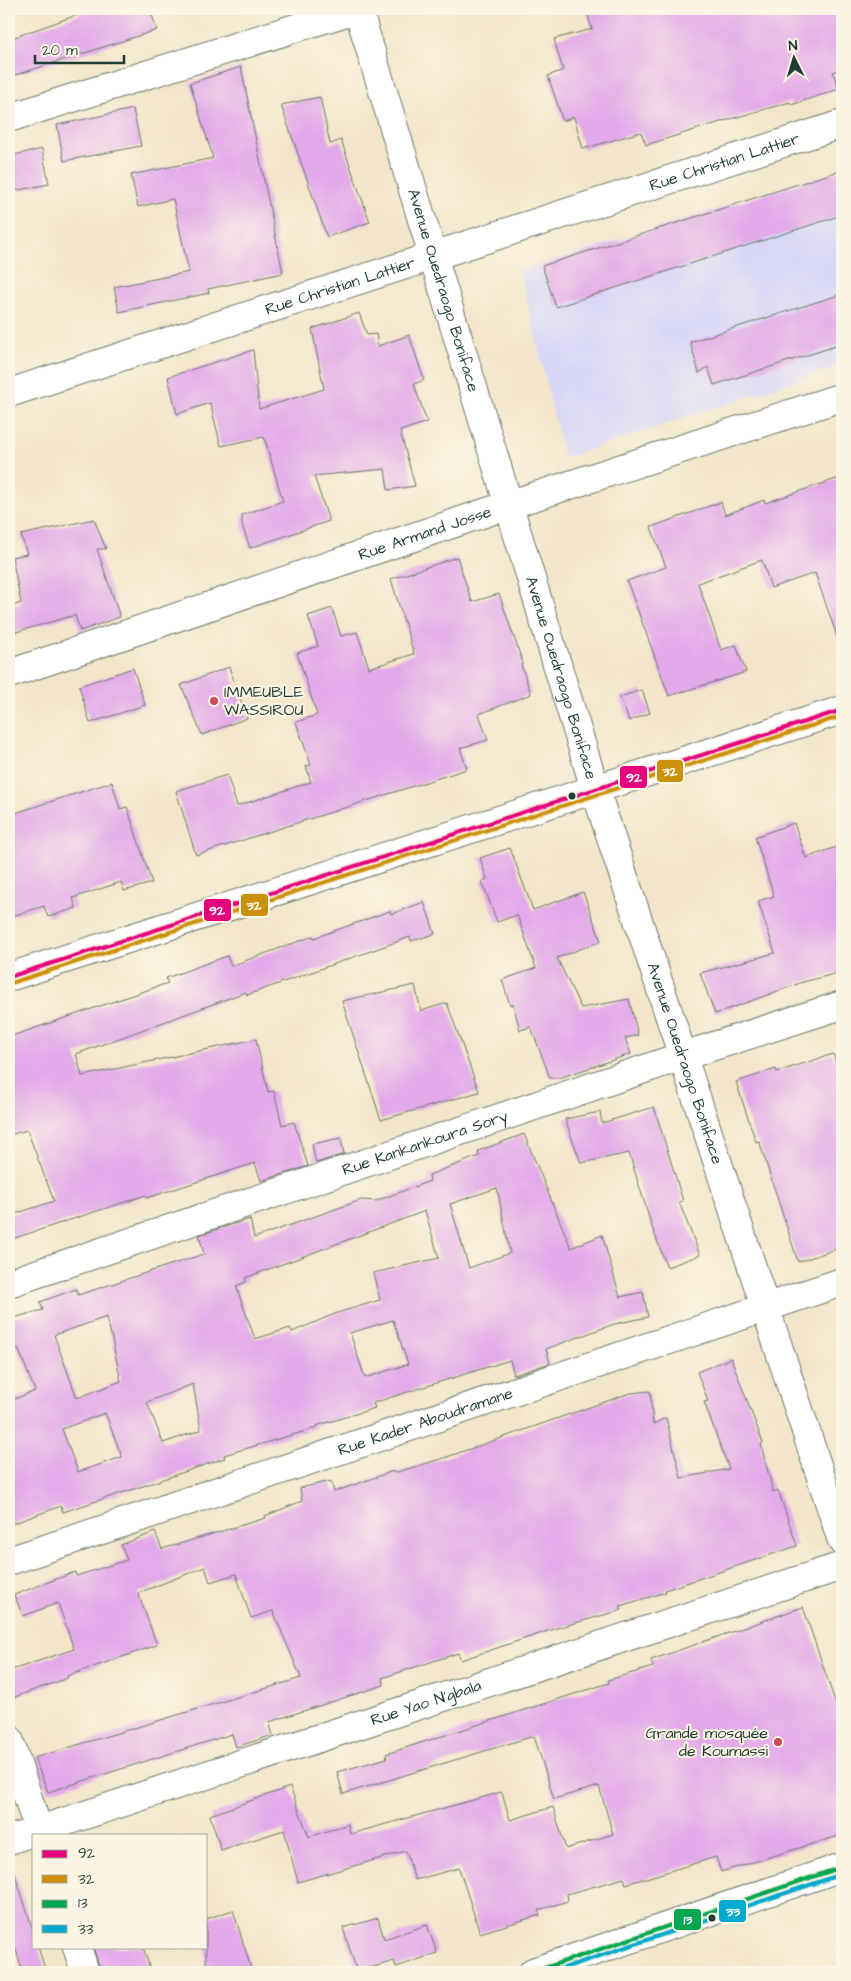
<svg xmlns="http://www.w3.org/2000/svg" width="851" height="1981" font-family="'Architects Daughter',sans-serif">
<rect width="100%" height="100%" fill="#fcf5e5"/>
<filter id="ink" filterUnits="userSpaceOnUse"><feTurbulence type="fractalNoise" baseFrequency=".02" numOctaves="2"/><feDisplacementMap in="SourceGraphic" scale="10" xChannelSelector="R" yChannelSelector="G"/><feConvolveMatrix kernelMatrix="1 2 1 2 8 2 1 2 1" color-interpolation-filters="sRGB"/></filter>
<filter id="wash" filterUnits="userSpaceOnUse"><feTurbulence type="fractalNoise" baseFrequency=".0096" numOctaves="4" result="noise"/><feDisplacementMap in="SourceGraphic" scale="20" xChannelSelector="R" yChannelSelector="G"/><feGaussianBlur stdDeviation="1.12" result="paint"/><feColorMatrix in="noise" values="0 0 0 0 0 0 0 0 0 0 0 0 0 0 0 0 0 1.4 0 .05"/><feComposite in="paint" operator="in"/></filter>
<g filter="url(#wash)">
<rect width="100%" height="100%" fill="#f3e5c9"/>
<path fill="#d8d7f8" d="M835,172L842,194V365L564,458L520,271Z"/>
<g id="blocks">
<g fill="#e2a9e9" fill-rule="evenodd">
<path d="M94,9H150L157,30L9,77V39Z"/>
<path d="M586,9H838L842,22V69L833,72L839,89L791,105L790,102L727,120L646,145L641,132L583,149L574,117L563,121L548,76L563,70L554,39L592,29Z"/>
<path d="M241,67L283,273L208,289L209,293L119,312L114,287L189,272L173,199L138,207L131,175L213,158L190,83Z"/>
<path d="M320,97L330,144L341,140L370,222L327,237L281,105Z"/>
<path d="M133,109L141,146L64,161L57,125Z"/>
<path d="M42,149L49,184L9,192V156Z"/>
<path d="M842,170V215L556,307L542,266Z"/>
<path d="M842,294V344L714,385L708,367L699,373L690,342Z"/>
<path d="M359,313L367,335L376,334L378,346L409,335L424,380L414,384L427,422L400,431L415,486L388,490L385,469L314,476L329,521L250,548L242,525V515L283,501L264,437L221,446L210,403L177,414L168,377L253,350L259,409L324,389L312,329Z"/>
<path d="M842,477V641L839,642L815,573L771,588L762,560L698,583L721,650L736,645L746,672L669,696L627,581L666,567L651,527L721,502L725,515L764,500L765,503Z"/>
<path d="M94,519L106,549H97L120,617L80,631L75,615L9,634V607L21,603L12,557L27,554L21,535Z"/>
<path d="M457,557L472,602L499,594L523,663L521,664L531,694L479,714L488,740L460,748L467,769L196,855L176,791L227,775L237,806L311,782L306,766L311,765L296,722L317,715L297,653L318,646L308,616L332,608L341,636L357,632L369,668L414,654L391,579Z"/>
<path d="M229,667L247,718L202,735L181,685Z"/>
<path d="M133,668L145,705L90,723L79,686Z"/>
<path d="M642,690L650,713L629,721L620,697Z"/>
<path d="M112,782L120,809L127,807L152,883L124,891L121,882L73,898L76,908L48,917L44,906L9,917V815Z"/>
<path d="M794,823L806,858L842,845V972L803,982L715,1014L700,973L775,953L758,901L774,896L755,837Z"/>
<path d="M510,848L533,910L583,892L601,941L557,958L581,1008L629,999L638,1035L625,1038L631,1054L559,1078H550L531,1027L520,1030L513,1004L510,1005L502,980L536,968L517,915L497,922L482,881L487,879L480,858Z"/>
<path d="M424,902L435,934L411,941L410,937L247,995L246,992L76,1054L82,1076L256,1039L268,1092L274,1091L282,1125L294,1122L308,1166L261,1181L255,1163L147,1198L146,1195L9,1240V1216L54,1201L27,1130L9,1135V1037L168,983L166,978L227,956L231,966L313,936L314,938L390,911L391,914Z"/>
<path d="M415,985L421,1011L447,1003L479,1092L381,1120L342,1001Z"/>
<path d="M833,1054L838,1067L842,1066V1247L798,1262L759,1141L756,1142L736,1082L776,1069L777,1072Z"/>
<path d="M654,1107L683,1201L679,1202L700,1255L667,1267L652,1227L629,1153L581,1163L565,1119L600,1112L602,1123Z"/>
<path d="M524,1134L571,1248L602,1235L620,1297L643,1292L648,1317L614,1324L546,1349L550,1363L514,1375L510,1360L373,1403L375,1408L316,1426V1428L224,1455L225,1458L143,1486L63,1512L61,1506L9,1525V1401L35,1391L18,1348L9,1350V1319L43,1310L40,1302L76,1289L78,1295L204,1254L199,1235L250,1219L254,1238L361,1200L376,1201L430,1181L429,1175L479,1156L478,1151ZM497,1188L510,1253L469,1268L450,1204ZM425,1211L439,1258L373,1273L380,1300L337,1313L292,1332L290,1328L255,1339L236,1286L246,1282L245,1278ZM107,1317L121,1381L77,1398L54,1335ZM393,1320L408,1364L365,1378L350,1333ZM193,1384L201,1430L163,1443L147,1402ZM105,1413L122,1457L78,1472L62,1429Z"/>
<path d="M341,1138L344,1154L316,1163L312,1144Z"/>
<path d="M731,1358L763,1443L761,1444L773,1492L778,1490L797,1546L665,1590L666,1592L620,1606L622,1610L557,1628L461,1660L458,1653L382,1678L384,1685L269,1722L273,1735L236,1747L232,1734L48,1792L34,1758L301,1678L273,1611L251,1618L236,1574L210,1582L205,1567L138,1593L157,1645L67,1676L68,1678L9,1699V1671L74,1649L58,1603L23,1616L14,1595L75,1572L76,1576L127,1560L121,1545L155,1532L162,1549L266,1518L265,1516L302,1501L300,1488L331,1481L334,1492L393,1471L394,1473L444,1458L630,1393L650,1391L653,1424L666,1418L681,1478L729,1469L704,1402L708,1401L697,1372Z"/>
<path d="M803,1607L842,1722V1835L721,1872L716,1857L626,1884L624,1878L567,1894L568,1901L538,1910L540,1915L480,1933L459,1868L415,1880L406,1851L298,1882L284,1830L221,1850L210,1815L290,1787L309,1837L348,1824L350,1834L502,1792L510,1820L553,1807L566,1849L613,1834L599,1786L554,1799L534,1736L343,1794L337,1772L387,1758L386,1754L609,1683L608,1680L653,1667L651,1660Z"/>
<path d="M14,1871L34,1933V1947H38L46,1972H23L14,1944L9,1946V1872Z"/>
<path d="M233,1910L252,1972H206V1919Z"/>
<path d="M378,1918L384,1939L427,1925L437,1953L396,1967L394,1961L357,1972L343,1928Z"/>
<path d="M93,1947H143L151,1972H101Z"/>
</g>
</g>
</g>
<g filter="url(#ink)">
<use href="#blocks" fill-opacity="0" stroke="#697868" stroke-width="1"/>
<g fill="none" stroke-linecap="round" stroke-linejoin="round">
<defs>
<g id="minor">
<path d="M9,118L356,9"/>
<path id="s1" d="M9,393L842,124"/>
<path id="s2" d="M9,674L508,505L842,397"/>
<path id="s3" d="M9,1283L683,1056L842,1005"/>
<path id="s4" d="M9,1561L842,1282"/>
<path d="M9,1739L40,1835"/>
<path id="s5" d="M9,1840L842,1566"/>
<path d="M77,1947L85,1972"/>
</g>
<g id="tertiary">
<path id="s6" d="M358,9L595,789L842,1541"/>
<path d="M9,977L842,710"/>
<path d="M533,1972L842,1867"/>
</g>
</defs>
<use href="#minor" stroke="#697868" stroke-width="30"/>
<use href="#tertiary" stroke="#697868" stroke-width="30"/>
<use href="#minor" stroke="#fff" stroke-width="28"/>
<use href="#tertiary" stroke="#fff" stroke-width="28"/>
<defs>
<path id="bus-1" d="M9,977L842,710"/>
<path id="bus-2" d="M11,983L842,716"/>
<path id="bus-3" d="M533,1972L842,1867"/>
<path id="bus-4" d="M552,1972L842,1874"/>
</defs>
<use href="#bus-1" stroke="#fcf5e5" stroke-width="8"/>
<use href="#bus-2" stroke="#fcf5e5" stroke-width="8"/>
<use href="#bus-3" stroke="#fcf5e5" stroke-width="8"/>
<use href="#bus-4" stroke="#fcf5e5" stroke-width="8"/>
<use href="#bus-1" stroke="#e5007d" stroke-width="4"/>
<use href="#bus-2" stroke="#cc910a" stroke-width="4"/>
<use href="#bus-3" stroke="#00a651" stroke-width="4"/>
<use href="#bus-4" stroke="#00a9ce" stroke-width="4"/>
</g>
</g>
<g fill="#d1495b" stroke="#fcf5e5" stroke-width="2">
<circle cx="214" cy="701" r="5"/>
<circle cx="778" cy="1742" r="5"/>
</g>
<g fill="#1f3d34" stroke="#fcf5e5" stroke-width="2">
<circle cx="572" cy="796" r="4.5"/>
<circle cx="712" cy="1918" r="4.5"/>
</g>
<g text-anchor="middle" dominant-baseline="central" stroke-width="4" stroke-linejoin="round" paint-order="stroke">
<g font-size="16" fill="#1f3d34" stroke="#fcf5e5">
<text stroke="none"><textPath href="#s1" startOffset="752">Rue Christian Lattier</textPath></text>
<text stroke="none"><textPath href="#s1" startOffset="348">Rue Christian Lattier</textPath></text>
<text stroke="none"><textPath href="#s6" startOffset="294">Avenue Ouedraogo Boniface</textPath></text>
<text stroke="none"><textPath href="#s2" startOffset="439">Rue Armand Josse</textPath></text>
<text stroke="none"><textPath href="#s6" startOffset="699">Avenue Ouedraogo Boniface</textPath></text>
<text stroke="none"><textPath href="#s6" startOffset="1104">Avenue Ouedraogo Boniface</textPath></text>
<text stroke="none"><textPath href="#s3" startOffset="439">Rue Kankankoura Sory</textPath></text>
<text stroke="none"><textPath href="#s4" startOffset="439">Rue Kader Aboudramane</textPath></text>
<text stroke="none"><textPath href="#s5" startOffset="439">Rue Yao N'gbala</textPath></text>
</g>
<g font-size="16" fill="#1f3d34" stroke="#fcf5e5" text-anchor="start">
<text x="224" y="692">IMMEUBLE<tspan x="224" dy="18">WASSIROU</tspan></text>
<text x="768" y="1733" text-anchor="end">Grande mosquée<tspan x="768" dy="18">de Koumassi</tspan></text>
</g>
</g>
<g stroke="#fcf5e5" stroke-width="2">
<rect x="656" y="759" width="28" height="24" rx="5" fill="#cc910a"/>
<rect x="619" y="765" width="29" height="24" rx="5" fill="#e5007d"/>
<rect x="240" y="893" width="29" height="24" rx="5" fill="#cc910a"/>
<rect x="203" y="898" width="29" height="24" rx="5" fill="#e5007d"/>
<rect x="718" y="1899" width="29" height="24" rx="5" fill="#00a9ce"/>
<rect x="673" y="1908" width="29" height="23" rx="5" fill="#00a651"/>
</g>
<g font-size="14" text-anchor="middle" font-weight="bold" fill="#fff">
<text x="670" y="776">32</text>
<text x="634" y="782">92</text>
<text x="254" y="910">32</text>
<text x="217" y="915">92</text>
<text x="733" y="1916">33</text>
<text x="688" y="1924">13</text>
</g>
<rect width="851" height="1981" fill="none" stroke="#fcf5e5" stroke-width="30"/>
<rect x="32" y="1834" width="175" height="115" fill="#fcf5e5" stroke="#a4ab9e"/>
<rect x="42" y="1850" width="25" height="8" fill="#e5007d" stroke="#a4ab9e"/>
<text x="78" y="1858" font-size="15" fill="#1f3d34">92</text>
<rect x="42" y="1875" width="25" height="8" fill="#cc910a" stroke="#a4ab9e"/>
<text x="78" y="1884" font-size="15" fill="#1f3d34">32</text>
<rect x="42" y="1900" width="25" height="8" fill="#00a651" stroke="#a4ab9e"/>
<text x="78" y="1908" font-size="15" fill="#1f3d34">13</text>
<rect x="42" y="1925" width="25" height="8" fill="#00a9ce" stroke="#a4ab9e"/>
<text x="78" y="1934" font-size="15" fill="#1f3d34">33</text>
<g transform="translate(794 58) rotate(355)" stroke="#fcf5e5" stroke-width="4" paint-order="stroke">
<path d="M0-4L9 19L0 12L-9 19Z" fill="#1f3d34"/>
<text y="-8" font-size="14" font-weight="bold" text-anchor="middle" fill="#1f3d34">N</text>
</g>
<path d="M35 55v8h89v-8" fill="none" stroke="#1f3d34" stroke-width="2.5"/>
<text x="42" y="55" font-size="15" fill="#1f3d34" stroke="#fcf5e5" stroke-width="4" paint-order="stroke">20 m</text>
</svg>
